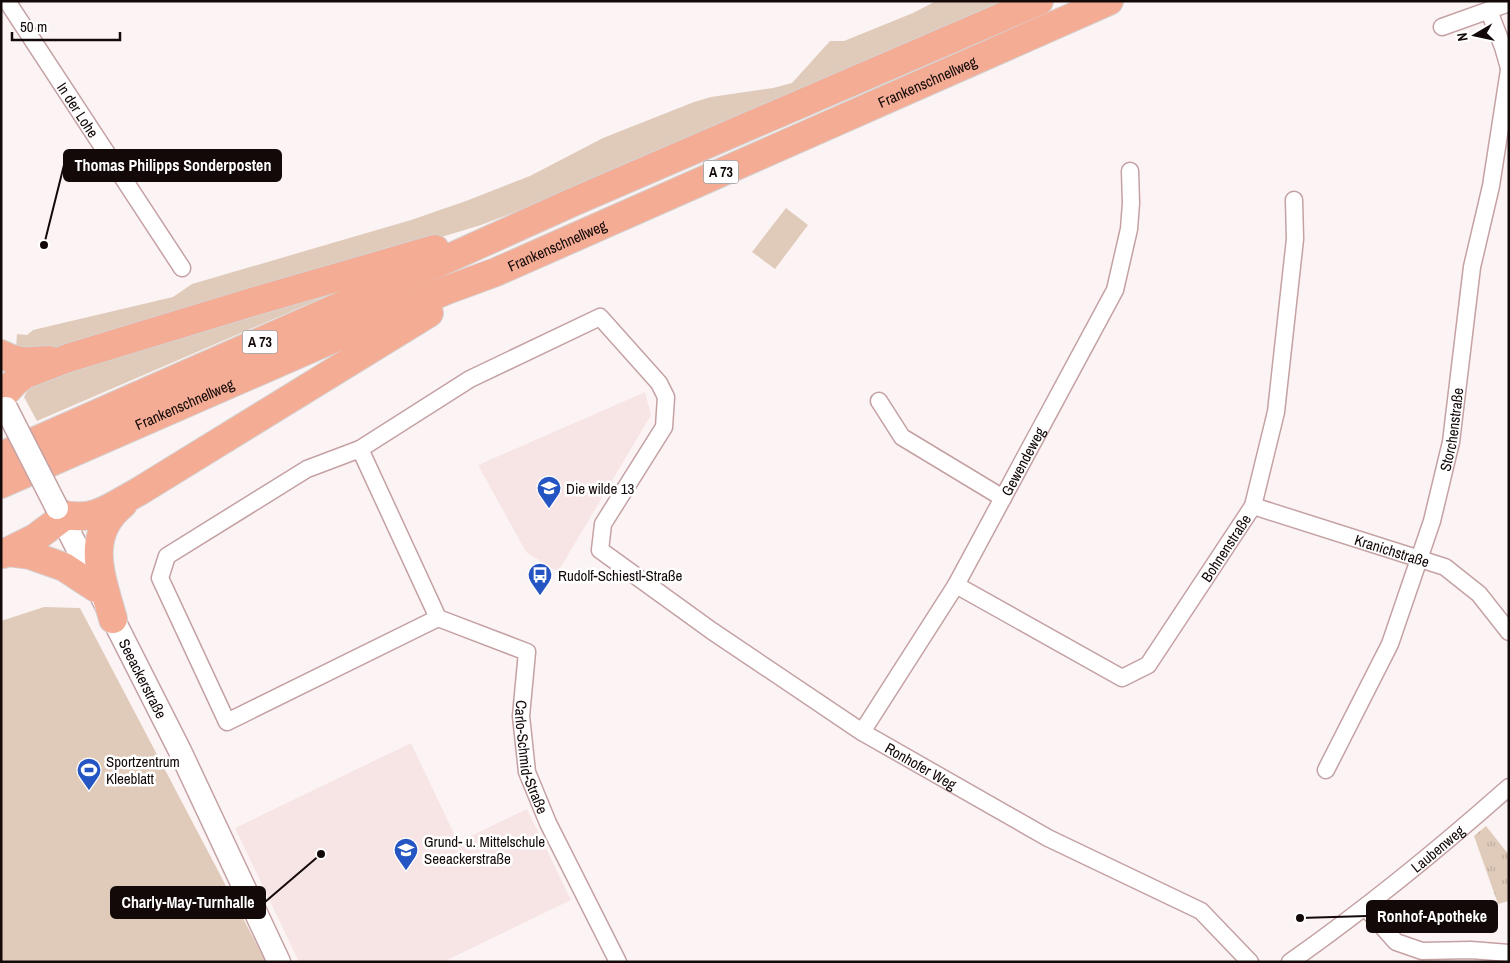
<svg xmlns="http://www.w3.org/2000/svg" width="1510" height="963" font-family="'Archivo Narrow',sans-serif">
<defs>
<pattern id="park-tufts" width="24" height="20" patternUnits="userSpaceOnUse" patternTransform="scale(1.25)"><rect width="24" height="20" fill="#e0cbbb"/><path d="M3 7l-1-3M5 7V3M7 7l1-3M15 17l-1-3M17 17v-4M19 17l1-3" fill="none" stroke="#bfad9f"/></pattern>
</defs>
<rect width="100%" height="100%" fill="#fcf4f4"/>
<g fill="#f7e5e6">
<path d="M645,392L651,415L558,572L526,552L478,465Z"/>
<path d="M411,743L458,842L527,809L571,900L443,962H299L235,828Z"/>
</g>
<g fill="#e0cbbb">
<path d="M936,1H1002L557,196L481,225L53,355L16,348L17,334L27,335L33,330L173,297L192,284L411,220L466,201L530,176L603,138L694,102L711,97L773,88L792,83L830,41H844L913,13Z"/>
<path d="M786,208L808,225L775,269L752,252Z"/>
<path d="M350,286L37,421L24,397L30,386L40,379Z"/>
<path d="M44,607L80,608L266,962H1V621Z"/>
</g>
<path fill="url(#park-tufts)" d="M1486,826L1509,855V901L1498,904L1474,836Z"/>
<g fill="none" stroke-linecap="round" stroke-linejoin="round">
<defs>
<g id="street">
<path id="s1" d="M7,1L182,268"/>
<path d="M1489,11L1503,47L1509,68"/>
<path d="M1442,27L1509,3"/>
<path d="M879,401L902,437L1003,498"/>
<path id="s2" d="M360,449L438,618L527,652L521,716L527,772L548,823L618,962"/>
<path id="s3" d="M1253,506L1445,567L1479,594L1509,632"/>
<path id="s4" d="M956,585L1122,678L1148,665L1253,506L1276,412L1295,239L1294,200"/>
<path id="s5" d="M438,618L227,722L160,578L167,556L307,469L360,449L470,379L600,317L659,383L666,397L664,427L603,524L600,550L712,631L862,732L1048,838L1201,911L1250,962"/>
<path id="s6" d="M862,732L956,585L1115,290L1129,229L1131,203L1130,171"/>
<path id="s7" d="M1326,770L1390,644L1432,521L1451,442L1472,267L1491,186L1509,70"/>
<path d="M1365,907L1396,942L1422,951L1471,950L1509,953"/>
<path id="s8" d="M1290,962C1367,908 1439,849 1509,787"/>
</g>
<g id="secondary">
<path id="s9" d="M57,508L180,751L279,962"/>
</g>
<g id="highway">
<path d="M1,354C18,364 30,361 49,360"/>
<path d="M1,397L16,381L24,375L68,358L259,300L435,249"/>
<path d="M1,456L436,264L573,202L1039,1"/>
<path id="s10" d="M1,484L360,327L447,290L496,272L1109,1"/>
<path d="M60,514C95,522 108,508 138,492L429,313"/>
<path d="M7,552L30,555L64,567L96,588"/>
<path d="M3,554L35,538L62,518"/>
<path d="M113,619C102,578 83,536 123,504"/>
</g>
</defs>
<use href="#street" stroke="#c5a1a3" stroke-width="19"/>
<use href="#secondary" stroke="#c5a1a3" stroke-width="25"/>
<use href="#highway" stroke="#d5d3d3" stroke-width="30"/>
<use href="#street" stroke="#fff" stroke-width="16"/>
<use href="#secondary" stroke="#fff" stroke-width="22"/>
<use href="#highway" stroke="#f4ac95" stroke-width="28"/>
<defs>
<path id="secondary-bridge" d="M6,408L57,508"/>
</defs>
<use href="#secondary-bridge" stroke="#c5a1a3" stroke-width="25" stroke-linecap="butt"/>
<use href="#secondary-bridge" stroke="#fff" stroke-width="22"/>
</g>
<defs>
<symbol id="school-pin" viewBox="-11 -11 22 30"><path d="M0 17L-7.5 6A9.5 9.5 0 1 1 7.5 6Z" fill="#2555c3" stroke="#fff"/><path d="M0-5L7-2L0 1L-7-2ZM-4 1L0 2.5L4 1V4Q0 6-4 4Z" fill="#fff"/></symbol>
<symbol id="bus-pin" viewBox="-11 -11 22 30"><path d="M0 17L-7.5 6A9.5 9.5 0 1 1 7.5 6Z" fill="#2555c3" stroke="#fff"/><path d="M-5-6H5V4H4V6H2V4H-2V6H-4V4H-5ZM-3.5-4V0h7V-4ZM-3.5 1.2v1.5H-2V1.2ZM2 1.2v1.5H3.5V1.2Z" fill="#fff"/></symbol>
<symbol id="stadium-pin" viewBox="-11 -11 22 30"><path d="M0 17L-7.5 6A9.5 9.5 0 1 1 7.5 6Z" fill="#2555c3" stroke="#fff"/><path d="M0-5a6.5 5 0 1 0 0 10a6.5 5 0 1 0 0-10ZM-3.5-1.8h7v3.6h-7Z" fill="#fff"/></symbol>
</defs>
<g fill-rule="evenodd">
<use href="#school-pin" x="535" y="474" width="28" height="38"/>
<use href="#bus-pin" x="526" y="561" width="28" height="38"/>
<use href="#stadium-pin" x="75" y="756" width="28" height="38"/>
<use href="#school-pin" x="392" y="836" width="28" height="38"/>
</g>
<g text-anchor="middle" dominant-baseline="central" stroke-width="5" stroke-linejoin="round" paint-order="stroke">
<g fill="#fff" stroke="#5a5353" stroke-width="1">
<rect x="703.5" y="160.5" width="35" height="23" rx="4"/>
<rect x="242.5" y="330.5" width="35" height="23" rx="4"/>
</g>
<g font-size="14" font-weight="bold" fill="#140909">
<text x="721" y="172">A 73</text>
<text x="260" y="342">A 73</text>
</g>
<g font-size="15" fill="#140909" stroke="#fff">
<text stroke="none"><textPath href="#s10" startOffset="1010">Frankenschnellweg</textPath></text>
<text stroke="none"><textPath href="#s1" startOffset="130">In der Lohe</textPath></text>
<text stroke="none"><textPath href="#s10" startOffset="605">Frankenschnellweg</textPath></text>
<text stroke="none"><textPath href="#s10" startOffset="200">Frankenschnellweg</textPath></text>
<text stroke="none"><textPath href="#s7" startOffset="365">Storchenstraße</textPath></text>
<text stroke="none"><textPath href="#s6" startOffset="315">Gewendeweg</textPath></text>
<text stroke="none"><textPath href="#s4" startOffset="360">Bohnenstraße</textPath></text>
<text stroke="none"><textPath href="#s3" startOffset="146">Kranichstraße</textPath></text>
<text stroke="none"><textPath href="#s9" startOffset="191">Seeackerstraße</textPath></text>
<text stroke="none"><textPath href="#s2" startOffset="388">Carlo-Schmid-Straße</textPath></text>
<text stroke="none"><textPath href="#s5" startOffset="1575">Ronhofer Weg</textPath></text>
<text stroke="none"><textPath href="#s8" startOffset="186">Laubenweg</textPath></text>
</g>
<g font-size="15" fill="#140909" stroke="#fff" text-anchor="start">
<text x="566" y="488">Die wilde 13</text>
<text x="558" y="575">Rudolf-Schiestl-Straße</text>
<text x="106" y="761">Sportzentrum<tspan x="106" dy="17">Kleeblatt</tspan></text>
<text x="424" y="841">Grund- u. Mittelschule<tspan x="424" dy="17">Seeackerstraße</tspan></text>
</g>
</g>
<path fill="none" stroke="#140909" stroke-width="2" d="M44 245L64 165M321 854L265 902M1300 918L1367 916"/>
<g fill="#140909" stroke="#fff" stroke-width="2">
<circle cx="44" cy="245" r="5"/>
<circle cx="321" cy="854" r="5"/>
<circle cx="1300" cy="918" r="5"/>
</g>
<g fill="#140909" stroke="#140909" stroke-width="2">
<rect x="64" y="150" width="217" height="31" rx="5"/>
<rect x="111" y="887" width="154" height="31" rx="5"/>
<rect x="1367" y="901" width="130" height="31" rx="5"/>
</g>
<g font-size="16" text-anchor="middle" font-weight="bold" fill="#fff">
<text x="173" y="171">Thomas Philipps Sonderposten</text>
<text x="188" y="908">Charly-May-Turnhalle</text>
<text x="1432" y="922">Ronhof-Apotheke</text>
</g>
<rect width="1510" height="963" fill="none" stroke="#140909" stroke-width="5"/>
<g transform="translate(1475 35) rotate(261)" stroke="#ffffff" stroke-width="4" paint-order="stroke">
<path d="M0-4L9 19L0 12L-9 19Z" fill="#140909"/>
<text y="-8" font-size="14" font-weight="bold" text-anchor="middle" fill="#140909">N</text>
</g>
<path d="M12 32v8h108v-8" fill="none" stroke="#140909" stroke-width="2.5"/>
<text x="20" y="32" font-size="15" fill="#140909" stroke="#ffffff" stroke-width="4" paint-order="stroke">50 m</text>
</svg>
